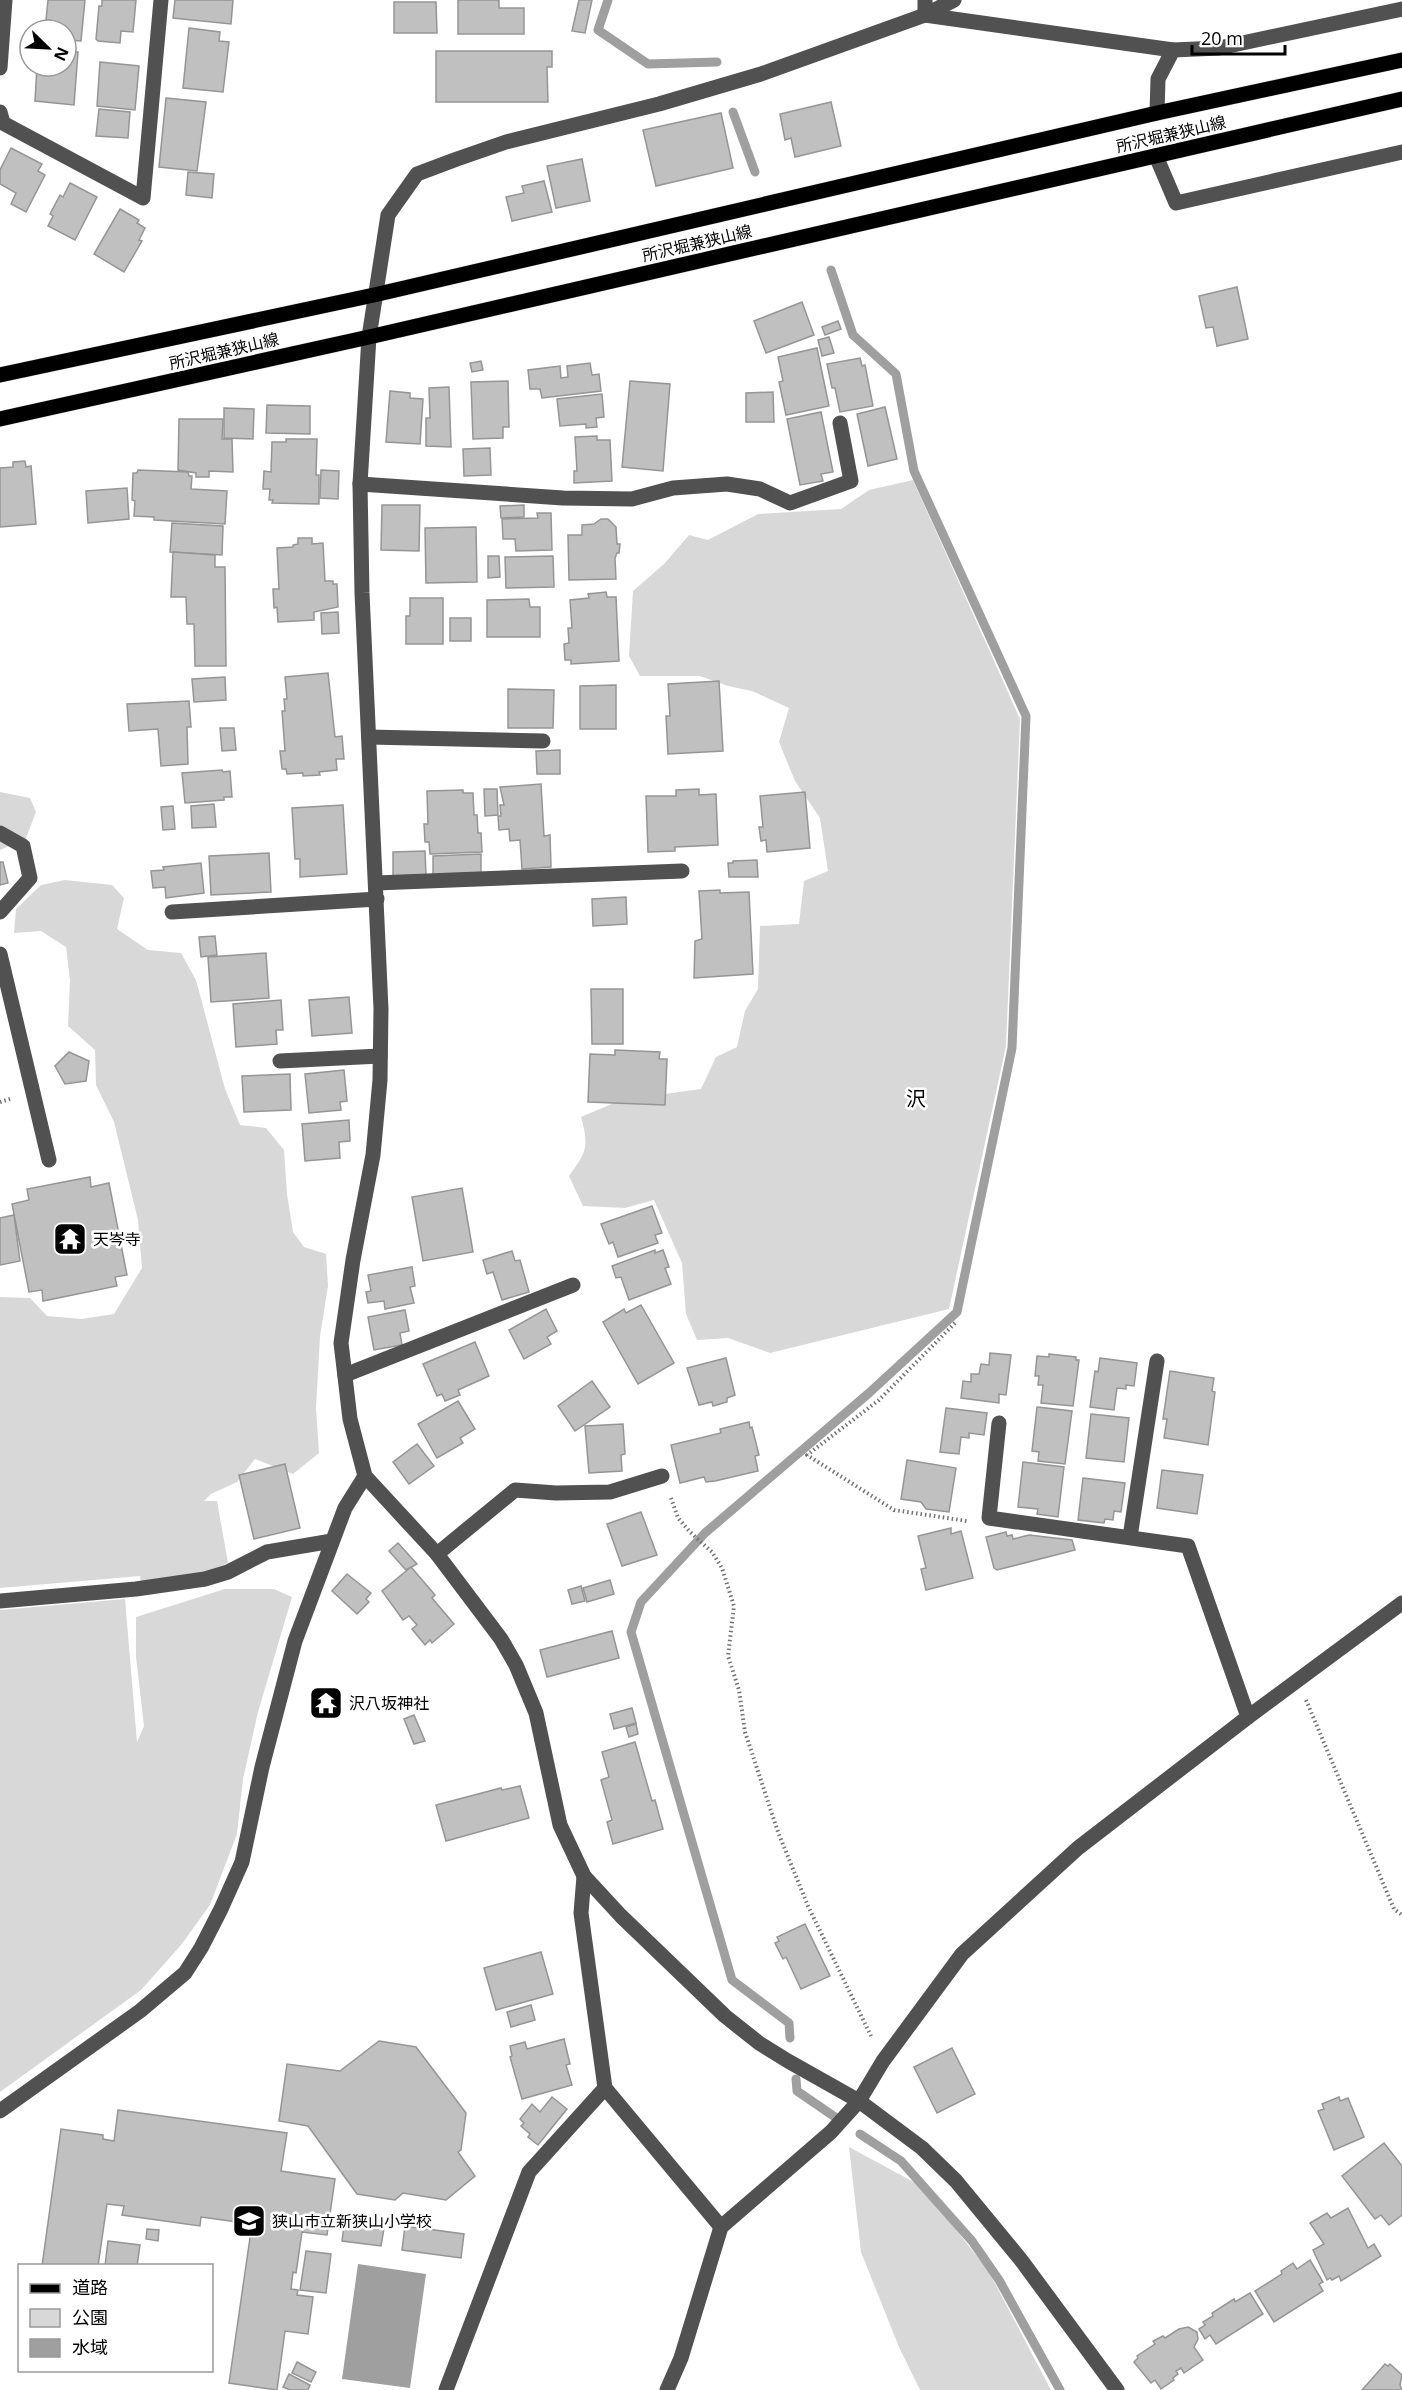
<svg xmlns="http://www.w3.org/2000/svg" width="1402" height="2390" font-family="'Open Sans','Noto Sans JP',sans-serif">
<rect width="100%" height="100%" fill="#fff"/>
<g fill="#d8d8d8">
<path d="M913,480L1020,719L1006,1046L949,1309L770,1353L728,1338L697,1340L686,1314L682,1263L654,1200L625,1208L583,1206L569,1176C587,1152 589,1146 581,1117L621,1100L701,1089L716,1057L737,1047L745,1011L758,989L760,926L799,924L804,881L828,871L820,818L795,781L779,742L789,708L752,691L728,686L700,676H640L629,656L633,591L664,564L689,535L708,540L758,514L841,509L869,490Z"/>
<path d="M0,792L30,798L36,812L26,838L0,850Z"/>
<path d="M65,880L112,885L124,898L117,929L148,950L181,953L196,980L225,1089L240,1125L266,1128L284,1150L287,1194L293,1232L304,1247L326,1254L328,1286L320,1336L316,1408L319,1453L293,1474L255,1459L237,1482L211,1494L204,1501H217L228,1563L206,1572L141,1582L140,1576L0,1588V1297L30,1298L47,1316L81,1319L114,1314L142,1268L138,1220L114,1122L96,1085L95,1050L68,1026L70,980L66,947L41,931L14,933L16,909L41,885Z"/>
<path d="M225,1589H274L292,1597L258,1712L243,1779L237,1834L210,1905L181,1945L141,1990L0,2092V1610L125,1599L137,1742L144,1726L136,1657V1617Z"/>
<path d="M849,2147L923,2187L989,2272L1051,2390H920L899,2347L861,2252Z"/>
</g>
<path fill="#9f9f9f" d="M358,2264L426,2274L410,2388L342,2379Z"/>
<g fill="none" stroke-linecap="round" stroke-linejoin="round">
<g stroke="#9f9f9f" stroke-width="9">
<path d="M608,0L598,30L648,64L717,62"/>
<path d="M733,112L755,172"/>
<path d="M790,2038L789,2023L732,1980L631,1632L641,1602L705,1533L869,1393L957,1312L1012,1048L1026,716L914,471L896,374L853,335L831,270"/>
<path d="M796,2079L797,2091L835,2117"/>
<path d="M860,2134L901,2161L972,2241L999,2280L1060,2390"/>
</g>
</g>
<g fill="#c0c0c0" stroke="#959595" stroke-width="1.5">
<path d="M48,0H85L81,41L66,40V30H50V20H46Z"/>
<path d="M102,0H136L133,32L121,31L120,43L98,41L96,39L99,6H102Z"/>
<path d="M175,0H233L231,24L173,18Z"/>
<path d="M458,0H499V8H524V34H458Z"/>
<path d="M579,0H592L585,33L572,31Z"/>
<path d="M394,2H436L437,33H394Z"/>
<path d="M189,28L220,32L219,41L229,42L223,92L183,88Z"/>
<path d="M66,51L78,52L74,105L35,101L37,66H66Z"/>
<path d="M436,51H552V67H547L548,102H436Z"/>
<path d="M100,62L139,66L135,110L97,106Z"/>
<path d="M166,98L206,102L197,171L159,167Z"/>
<path d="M831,102L841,146L795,157L791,138L785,140L780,114Z"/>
<path d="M99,109L130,112L128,138L96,136Z"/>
<path d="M721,113L733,168L656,186L643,130Z"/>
<path d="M11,148L42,164L38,171L45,175L26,212L11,204L16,193L0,184V170Z"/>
<path d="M582,159L590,201L556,208L547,166Z"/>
<path d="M188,172L214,174L212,198L186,195Z"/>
<path d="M544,181L552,212L512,221L506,197L524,193L522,186Z"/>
<path d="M70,183L97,197L75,240L48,226L53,216L50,214L60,195L63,197Z"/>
<path d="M120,209L139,220L137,223L145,228L139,240L142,241L124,272L94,254Z"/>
<path d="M1237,287L1248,339L1217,346L1213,327L1206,328L1199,296Z"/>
<path d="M802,302L814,335L766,353L754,321Z"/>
<path d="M838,321L841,329L825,335L822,327Z"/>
<path d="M829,337L834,353L822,356L818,340Z"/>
<path d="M817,348L829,406L786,415L779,382L783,381L778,357Z"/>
<path d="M860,358L862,366L865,365L873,406L840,412L835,388H832L827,364Z"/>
<path d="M481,361L483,370L472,372L470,363Z"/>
<path d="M590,363L592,375L599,374L601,391L542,398L540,389H530L528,370L560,366L561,378L568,377L567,366Z"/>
<path d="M508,381L509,427H503V438L473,439L471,382Z"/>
<path d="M630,381L670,384L663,471L622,467Z"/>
<path d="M449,387L451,447L426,446V418H430L429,388Z"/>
<path d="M390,391L410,393V398L423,399L420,444L386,442Z"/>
<path d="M773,392L774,422H746V393Z"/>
<path d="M602,394L604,417L596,418L597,427L586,428V424L560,426L557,399Z"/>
<path d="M267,405L310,406V434L266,433Z"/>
<path d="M885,407L897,459L868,466L857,414Z"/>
<path d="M224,408L254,409L253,439L224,438Z"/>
<path d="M821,412L833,472L821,474L823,481L800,485L787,419Z"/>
<path d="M179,419H223L222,439H232L233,472L209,471V477H196V473L178,470Z"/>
<path d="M597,436V440H610L612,481L574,483V471H577L575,437Z"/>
<path d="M286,439H317L316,475H319V504L272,503L273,500H269L270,489H263L264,471L271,472L272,442H286Z"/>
<path d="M490,448L491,475L464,476L463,449Z"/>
<path d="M25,461L26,467L31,466L36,524L0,527V468L13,467V462Z"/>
<path d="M138,470L188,472L189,476H192L191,489L227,491L225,524L154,520V517L134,516L135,501L132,500L133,473H137Z"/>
<path d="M321,470L339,471L338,499L320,498Z"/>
<path d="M127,488L129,519L88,523L86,491Z"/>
<path d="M382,505H420L419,551L381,550Z"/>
<path d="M524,505V517L501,518L500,506Z"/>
<path d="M537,513H551L552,550L516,551L515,539H503L502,519L538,518Z"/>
<path d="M601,519H608L616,527L617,544H620L619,553H617L615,558L616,579L569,580L568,535H582V525L594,524Z"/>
<path d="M172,523L223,526L222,555L170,552Z"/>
<path d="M476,527L477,582L426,583L425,528Z"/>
<path d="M298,538H312V544L323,543L325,581H333V584H337L338,607L314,612V620L278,622L277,607L274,608L273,589H279L277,548L293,547V545L298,544Z"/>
<path d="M173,552L215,555V567H225L226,666H195L194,624H187L186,597H171Z"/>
<path d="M488,556H499L500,577L488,578Z"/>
<path d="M553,556L554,587L506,588L505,557Z"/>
<path d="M606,592L607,597H616L619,661L571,664V660H565L564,644L569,643L568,628H572L570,600L589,598L588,594Z"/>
<path d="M410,598H443V644H406V616H410Z"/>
<path d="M529,599L530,607H540V637H487V600Z"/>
<path d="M338,612L339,633L322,634L321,613Z"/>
<rect x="450" y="618" width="21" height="23"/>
<path d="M328,673L335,737L342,736L344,759H336L337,770L319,772L320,775L303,776V773L287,774L286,769H282L280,751H285L282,711H285L284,699H287L285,677Z"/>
<path d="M225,677L226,700L194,702L192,679Z"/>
<path d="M719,681L723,751L668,754L666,716H670L668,684Z"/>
<path d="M616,685V729H580V686Z"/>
<path d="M508,689L554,690L553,728H508Z"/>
<path d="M189,701L191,727H187L188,764L161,766L158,729L129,731L127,704Z"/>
<path d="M220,728H234L236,750L222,751Z"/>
<path d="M560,750V774H537L536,751Z"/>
<path d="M222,770L223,772L230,771L232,797H224V800L185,803L182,773Z"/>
<path d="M541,784L544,836L550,835L551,867L522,869L520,840L510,841L509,829L499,830L498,816H501L500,805H504L500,787Z"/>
<path d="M484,789H497L498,815L485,816Z"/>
<path d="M699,789V795L716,794L718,845L675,847V851L648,852L646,796H676V790Z"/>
<path d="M463,790V793H473L474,815H477L478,833H481L482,852L430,854L429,842H425L424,824H428L427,791Z"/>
<path d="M805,792L810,848L767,852L766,840L761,841L759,827H763L760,796Z"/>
<path d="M214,804L216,827L192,828L191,806Z"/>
<path d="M343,805L347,874L300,877V859H295L292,808Z"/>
<path d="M173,806L175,829L163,830L161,807Z"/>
<path d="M425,851L426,875L393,876V852Z"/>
<path d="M269,853L271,892L211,895L209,856Z"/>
<path d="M481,854V876L433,877V856Z"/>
<path d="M757,860L758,877H729L728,863H733V861Z"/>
<path d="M0,862H3L8,883L0,885Z"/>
<path d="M201,863L204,893L166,898L165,887L153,888L151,871L164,870L163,867Z"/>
<path d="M720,890V893L749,892L753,974L694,978L695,941L702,939L699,891Z"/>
<path d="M626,897L627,924L593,926L592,899Z"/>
<path d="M215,936L217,955L201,957L199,937Z"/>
<path d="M266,953L269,998L211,1002L208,957Z"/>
<path d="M591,989H623V1044H592Z"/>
<path d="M349,997L352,1033L312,1036L309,1000Z"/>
<path d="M281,1000L283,1030H276L277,1044L236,1047L233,1004Z"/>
<path d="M615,1050L660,1052L659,1059H667L665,1105L588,1102L590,1054L615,1055Z"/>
<path d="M69,1052L89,1061L86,1081L65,1084L55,1066Z"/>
<path d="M344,1070L347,1101L340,1102L341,1110L309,1113L305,1074Z"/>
<path d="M290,1074L291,1110L244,1112L242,1076Z"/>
<path d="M349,1120L350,1141L339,1142L340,1158L305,1161L302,1124Z"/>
<path d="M90,1177L91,1187L109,1183L127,1275L115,1277L117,1286L43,1301L42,1290L29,1292L12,1204L29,1200L27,1189Z"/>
<path d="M462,1188L473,1252L423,1261L412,1197Z"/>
<path d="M652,1206L662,1233L655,1235L658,1243L618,1257L613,1242L609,1244L601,1224Z"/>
<path d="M14,1215L20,1261L0,1265V1218Z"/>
<path d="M655,1250V1253L663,1250L669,1267L665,1268L671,1284L629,1300L621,1277L616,1278L612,1266Z"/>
<path d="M512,1251L515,1261L520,1260L529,1292L502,1300L493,1272L487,1274L483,1260Z"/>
<path d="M412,1267L415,1286L410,1287L414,1303L385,1309L384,1301L368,1303L366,1292L371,1291L368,1275Z"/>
<path d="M641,1305L674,1363L638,1384L603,1322L624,1309L626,1313Z"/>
<path d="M546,1309L557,1331L547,1337L551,1344L524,1359L509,1330Z"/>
<path d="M405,1310L409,1331L400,1333L402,1345L374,1350L368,1317Z"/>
<path d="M475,1342L489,1376L458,1390L460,1395L445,1401L442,1394L437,1396L423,1364Z"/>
<path d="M990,1353L1011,1355L1006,1395L999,1394V1403L961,1398L963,1381L971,1382V1374H979L981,1364L989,1365Z"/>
<path d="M1049,1354L1076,1357V1360H1079L1073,1406L1041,1403L1043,1385H1038L1039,1376H1035L1037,1356L1049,1357Z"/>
<path d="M726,1358L735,1395L727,1398V1402L713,1406L712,1402L699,1405L687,1368Z"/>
<path d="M1100,1358L1137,1363L1134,1386L1126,1385V1389L1117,1388L1114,1410L1090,1407L1095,1371L1098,1372Z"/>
<path d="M1170,1371L1214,1378L1212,1391L1215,1392L1208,1445L1164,1438L1167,1419H1163Z"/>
<path d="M592,1381L610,1407L575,1431L558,1406Z"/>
<path d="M458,1401L475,1429L460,1438L463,1443L437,1458L418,1424Z"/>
<path d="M1037,1407L1072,1411L1065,1464L1038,1461L1039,1452L1032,1451Z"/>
<path d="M946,1408L987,1413L984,1435L969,1433V1438L961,1437L959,1454L940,1452Z"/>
<path d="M1091,1414L1129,1418L1124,1462L1086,1458Z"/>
<path d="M749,1422L750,1428L752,1427L759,1455L755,1456L758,1471L715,1481L706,1482L704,1477L680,1483L671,1445L721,1433L720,1429Z"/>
<path d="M623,1424L625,1454L621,1455L622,1471L589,1473L585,1426Z"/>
<path d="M417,1444L434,1466L409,1484L393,1462Z"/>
<path d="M907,1460L956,1468L949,1512L926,1509L921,1502L901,1499Z"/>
<path d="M1023,1462L1064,1467L1058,1517L1037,1514L1038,1509L1018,1507Z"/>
<path d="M285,1464L300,1528L254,1539L239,1475Z"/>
<path d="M1162,1470L1203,1475L1197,1514L1157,1508Z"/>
<path d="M1083,1478L1125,1483L1121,1512L1114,1511L1113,1520L1105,1519L1104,1523L1078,1520Z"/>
<path d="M641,1512L657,1555L622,1566L607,1524Z"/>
<path d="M951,1528V1534L961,1531L973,1578L926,1590L921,1569L926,1568L918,1536Z"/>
<path d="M1006,1532L1007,1536L1012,1535L1013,1539L1029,1535L1072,1540L1075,1550L997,1570L994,1568L986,1537Z"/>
<path d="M398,1543L417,1564L406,1570L389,1551Z"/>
<path d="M411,1567L435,1595L432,1598L454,1624L432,1643L430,1640L425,1645L412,1629L417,1625L409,1616L403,1620L382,1591Z"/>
<path d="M347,1574L371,1593L366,1599L369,1602L357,1614L332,1591Z"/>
<path d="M610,1580L614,1594L587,1602L583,1588Z"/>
<path d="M581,1586L585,1601L572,1604L568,1590Z"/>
<path d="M612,1631L619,1658L547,1677L540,1650Z"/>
<path d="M632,1708L636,1723L614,1729L610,1714Z"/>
<path d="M414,1715L425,1741L414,1744L404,1719Z"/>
<path d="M636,1724L638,1734L629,1737L626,1727Z"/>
<path d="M635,1742L652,1801L655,1800L663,1829L613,1844L607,1822L612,1820L601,1780L609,1777L602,1752Z"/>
<path d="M520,1786L529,1818L446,1841L436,1805L501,1788L502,1790Z"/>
<path d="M805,1924L830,1976L801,1989L786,1957L783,1959L775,1943L779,1941L777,1937Z"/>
<path d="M541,1952L553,1994L496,2010L484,1968Z"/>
<path d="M531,2005L535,2020L511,2027L507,2012Z"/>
<path d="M564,2039L570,2064L566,2065L572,2085L522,2099L510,2057L512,2056L510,2046L525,2042L527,2049Z"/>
<path d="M379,2041L416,2047L466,2113L461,2150L458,2152L475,2176L446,2200L403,2193L395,2200L357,2194L308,2126L279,2121L287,2064L340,2071Z"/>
<path d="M952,2048L975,2094L937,2113L914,2067Z"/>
<path d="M552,2097L567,2109L538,2145L528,2137L530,2134L521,2126L524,2123L520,2119L532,2104L540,2112Z"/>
<path d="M1339,2097L1340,2101L1348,2098L1364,2137L1334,2150L1318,2111L1324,2109L1322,2104Z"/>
<path d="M118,2110L287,2133L281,2171L335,2179L327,2235L302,2232L296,2273L293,2272L291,2289L298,2290L297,2295L313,2297L308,2334L285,2331L277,2390L229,2383L252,2224L201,2217L200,2226L122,2215L124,2206L107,2204L98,2266H42L61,2129L103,2135V2139L114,2141Z"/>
<path d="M1384,2143L1402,2166V2215L1389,2225L1381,2215L1375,2219L1342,2176Z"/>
<path d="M1348,2208L1368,2248L1374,2244L1381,2256L1341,2281L1339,2276L1332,2280L1330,2278L1327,2280L1313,2250L1324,2244L1310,2223L1327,2213L1331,2218Z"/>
<path d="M345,2217L385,2223L381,2246L342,2241Z"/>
<path d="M405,2226L464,2234L461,2258L402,2250Z"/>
<path d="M147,2229L159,2230L158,2241L146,2239Z"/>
<path d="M108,2241L140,2245L137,2266H105Z"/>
<path d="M306,2251L331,2254L326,2293L300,2290Z"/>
<path d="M1310,2260L1323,2282L1319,2284L1323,2291L1274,2322L1255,2291L1282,2274L1281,2271L1293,2263L1297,2269Z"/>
<path d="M1250,2293L1263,2314L1216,2344L1210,2335L1205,2339L1199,2329L1205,2325L1203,2322L1213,2316L1212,2313L1234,2299L1235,2302Z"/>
<path d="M1188,2327L1197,2332L1198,2339L1194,2347L1203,2360L1184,2373L1181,2368L1176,2371L1178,2374L1173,2378L1174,2380L1161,2389L1155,2380L1151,2383L1134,2362L1138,2358L1137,2356L1155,2344L1153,2341L1163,2336L1165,2338L1179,2329Z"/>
<path d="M297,2362L316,2372L311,2382L292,2373Z"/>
<path d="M1385,2364L1388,2366L1390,2364L1402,2375L1400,2385L1402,2390H1362Z"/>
<path d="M289,2374L310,2385L308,2390H290L283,2387Z"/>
</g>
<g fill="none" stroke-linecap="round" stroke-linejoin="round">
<defs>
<g id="major">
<path d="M0,375L374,295L1157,113L1402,60"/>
<path d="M0,419L369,337L1402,99"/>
</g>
</defs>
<use href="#major" stroke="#dbdbdb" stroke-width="16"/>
<g stroke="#737373" stroke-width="4" stroke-dasharray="1.5 3" stroke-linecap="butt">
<path d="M0,1102L10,1099"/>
<path d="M955,1323L879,1400L807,1455L894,1510L967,1521"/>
<path d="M671,1498L678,1518L690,1532L712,1552L722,1568L734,1606L728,1656L739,1690L745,1732L778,1832L808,1906L871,2036"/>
<path d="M1306,1700L1394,1909L1402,1915"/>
</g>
<g stroke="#515151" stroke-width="15">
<path d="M925,0V15L1173,50L1219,48L1402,9"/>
<path d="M954,0L925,15L761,74L659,104L506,142L457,159L417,174L388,215L369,337L360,484L362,593L381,1009L380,1080L373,1155L353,1260L341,1343L350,1419L365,1476L437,1554L501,1639L516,1665L536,1713L560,1825L584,1876L621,1916L725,2016L759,2043L788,2061L859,2101L922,2148L956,2181L1021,2260L1117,2390"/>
<path d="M0,68L5,0"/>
<path d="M0,112L3,123L143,198L161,0"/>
<path d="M1157,113L1158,79L1173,50"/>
<path d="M1156,156L1176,203L1402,152"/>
<path d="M360,484L563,498L632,499L673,488L727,484L760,489L790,503L851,481L840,423"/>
<path d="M369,737L543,741"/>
<path d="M0,833L23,846L30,878L0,912"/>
<path d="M376,883L682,871"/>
<path d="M172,912L377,899"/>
<path d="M0,954L49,1160"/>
<path d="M280,1061L380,1056"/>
<path d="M345,1375L573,1285"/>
<path d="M999,1423L989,1518L1188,1546L1248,1717"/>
<path d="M1130,1537L1157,1361"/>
<path d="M437,1554L515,1490L556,1493L610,1492L662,1476"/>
<path d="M0,1601L136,1589L205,1579L228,1572L267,1552L332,1541"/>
<path d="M584,1876L581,1913L605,2088L721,2227"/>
<path d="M0,2111L140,2011L185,1973L201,1948L221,1909L242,1862L262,1767L295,1641L345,1508L365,1476"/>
<path d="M446,2390L529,2172L605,2088"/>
<path d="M667,2390L681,2358L721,2227L831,2132L859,2101L883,2061L962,1954L1078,1848L1248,1717L1402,1603"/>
</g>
<use href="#major" stroke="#000" stroke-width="15"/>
</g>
<defs>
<symbol id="temple-square" viewBox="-11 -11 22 22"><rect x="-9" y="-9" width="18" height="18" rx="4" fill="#000" stroke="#fff"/><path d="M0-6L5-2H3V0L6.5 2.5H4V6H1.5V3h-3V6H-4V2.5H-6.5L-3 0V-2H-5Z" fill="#fff"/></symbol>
<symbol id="school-square" viewBox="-11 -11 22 22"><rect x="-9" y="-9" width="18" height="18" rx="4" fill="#000" stroke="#fff"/><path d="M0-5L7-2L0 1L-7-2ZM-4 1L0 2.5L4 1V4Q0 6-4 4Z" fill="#fff"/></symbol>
</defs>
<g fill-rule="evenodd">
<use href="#temple-square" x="51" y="1220" width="38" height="38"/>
<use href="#temple-square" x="307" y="1684" width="38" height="38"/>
<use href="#school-square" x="230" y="2202" width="38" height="38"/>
</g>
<g text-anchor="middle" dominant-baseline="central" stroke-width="5" stroke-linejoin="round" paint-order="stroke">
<g font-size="16" fill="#000" stroke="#fff">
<text transform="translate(1171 134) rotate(-13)">所沢堀兼狭山線</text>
<text transform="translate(697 243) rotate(-13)">所沢堀兼狭山線</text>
<text transform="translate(224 351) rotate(-13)">所沢堀兼狭山線</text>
</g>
<g font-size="16" fill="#000" stroke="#fff" text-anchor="start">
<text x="93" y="1239">天岑寺</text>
<text x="349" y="1703">沢八坂神社</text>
<text x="272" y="2221">狭山市立新狭山小学校</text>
</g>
<g font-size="20" fill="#000" stroke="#fff">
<text x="916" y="1098">沢</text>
</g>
</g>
<rect x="18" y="2264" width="195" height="108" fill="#ffffff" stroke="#999999" stroke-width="1.5"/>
<rect x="30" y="2284" width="30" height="9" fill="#000000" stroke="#999999" stroke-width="1.5"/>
<text x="72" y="2294" font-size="18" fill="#000000">道路</text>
<rect x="30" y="2309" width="30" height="18" fill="#d8d8d8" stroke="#999999" stroke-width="1.5"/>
<text x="72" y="2324" font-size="18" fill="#000000">公園</text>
<rect x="30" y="2339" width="30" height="18" fill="#9f9f9f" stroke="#999999" stroke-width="1.5"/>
<text x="72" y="2354" font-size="18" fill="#000000">水域</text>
<g transform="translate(48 48) rotate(114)"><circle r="28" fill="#ffffff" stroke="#999999" stroke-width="1.5"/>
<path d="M0-4.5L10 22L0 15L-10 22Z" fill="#000000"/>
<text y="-9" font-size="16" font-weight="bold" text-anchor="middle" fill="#000000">N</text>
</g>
<path d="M1192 45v9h93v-9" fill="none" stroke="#000000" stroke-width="3"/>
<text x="1201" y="45" font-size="18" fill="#000000" stroke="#ffffff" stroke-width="4.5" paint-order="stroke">20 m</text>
</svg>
